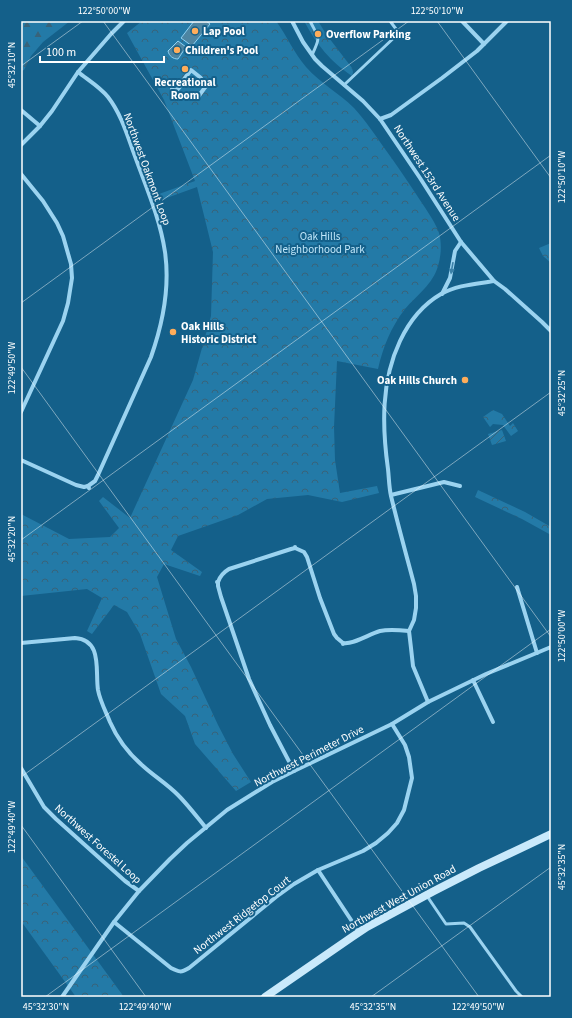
<svg xmlns="http://www.w3.org/2000/svg" width="572" height="1018" font-family="'Source Sans 3',sans-serif">
<defs>
<pattern id="forest-firs" width="22" height="20" patternUnits="userSpaceOnUse"><rect width="22" height="20" fill="#237aa7"/><path d="M5 1l3.5 6h-7zM16 11l3.5 6h-7z" fill="#38637a"/></pattern>
<pattern id="park-crowns" width="20" height="18" patternUnits="userSpaceOnUse"><rect width="20" height="18" fill="#237aa7"/><path d="M2 6a3 3 0 1 1 6 0M12 15a3 3 0 1 1 6 0" fill="none" stroke="#38637a"/></pattern>
<pattern id="garden-furrows" width="10" height="10" patternUnits="userSpaceOnUse"><rect width="10" height="10" fill="#237aa7"/><path d="M-1 1l2-2M0 10L10 0M9 11l2-2" fill="none" stroke="#38637a"/></pattern>
</defs>
<rect width="100%" height="100%" fill="#14608a"/>
<path fill="url(#forest-firs)" d="M21,21H70L43,42L31,56L24,70L21,71Z"/>
<g fill="url(#park-crowns)">
<path d="M142,21H276C287,36 294,53 306,67C320,83 339,93 354,108C366,121 375,135 385,149C396,164 406,179 416,194C424,207 434,219 439,233C442,244 441,256 438,266C433,284 417,295 405,309C391,327 383,347 378,369L337,361L334,427L335,460L340,493L377,486L379,493L342,502L308,495L267,499L238,515L178,536L171,550L202,572L200,576L164,564L157,577L176,639L191,667L218,725L233,754L251,782L236,791L195,744L185,716L161,694L140,634L127,612L114,605L92,634L87,631L102,598L87,589L21,596V514L69,539L110,537L119,528L99,501L103,497L130,518L193,380L211,316L213,252L197,187L161,200L159,194L195,181L164,100L127,33Z"/>
<path d="M304,21H318L326,34L352,68L353,72L352,76C329,60 318,46 304,21Z"/>
<path d="M551,243V263L543,256L539,248Z"/>
<path d="M493,410L502,414L510,426L513,423L518,431L511,436L503,425L493,424L490,427L483,417Z"/>
<path d="M478,490L525,512L551,527V535L522,519L475,497Z"/>
<path d="M21,856L124,997H76L21,921Z"/>
</g>
<path fill="url(#garden-furrows)" d="M502,430L506,441L492,445L488,434Z"/>
<g fill="#4d85a2" stroke="#8dd1f3">
<path d="M194,21H206L210,24L192,46L181,38Z"/>
<path d="M178,41L186,47L178,59C173,59 169,56 168,51Z"/>
</g>
<g fill="none" stroke-linecap="round" stroke-linejoin="round">
<g stroke="#9bd3f0" stroke-width="3">
<path d="M310,21C319,39 321,36 312,55"/>
<path d="M344,85L399,33L390,21"/>
<path d="M427,896L446,924L464,923L470,927L516,991L522,997"/>
</g>
<g stroke="#9bd3f0" stroke-width="4">
<path d="M292,21L303,42L315,59L322,66L363,101L380,119L420,178L461,242L494,281L505,289L542,322L551,331"/>
<path d="M462,21L484,44"/>
<path d="M191,70L201,78V80L206,86L198,97L182,95L177,97L172,89L174,91L178,89L183,83L182,82Z"/>
<path d="M78,72C88,80 100,87 108,97C122,115 128,138 136,159C147,189 160,219 165,252C170,287 163,323 151,357L98,475L95,481L88,486"/>
<path d="M21,110L40,126"/>
<path d="M380,119L391,115L442,78L477,51L507,21"/>
<path d="M21,145L40,126L52,111L78,72L111,34L124,21"/>
<path d="M21,174L43,201L57,223L63,236L71,264L72,278L68,303L63,321L21,412"/>
<path d="M442,294L450,278L455,251L461,242"/>
<path d="M21,460L76,485L84,487L88,486L89,488"/>
<path d="M391,495L444,482L460,486"/>
<path d="M295,548L304,552L307,557L320,598L334,634L337,638L343,643"/>
<path d="M217,582H218V586L221,597L249,679L270,725L294,771"/>
<path d="M218,582C220,576 224,572 229,569L291,549L295,548V547"/>
<path d="M517,587L537,653"/>
<path d="M21,643L75,638C103,640 95,671 98,690C100,701 106,712 110,722C117,738 129,754 143,766C154,776 167,784 178,795C188,805 197,817 206,828"/>
<path d="M343,644V643C353,645 369,634 380,631C389,629 399,630 409,631"/>
<path d="M473,680L493,722"/>
<path d="M428,702L413,666L411,648L409,631L414,620L416,608V596L414,584C406,554 398,525 391,496C389,487 389,478 388,469C382,426 381,381 400,341C409,322 422,305 441,294C457,285 476,284 494,281"/>
<path d="M21,768L44,807L56,819L125,881L139,891"/>
<path d="M318,870L359,932"/>
<path d="M114,922L171,968C179,972 181,973 189,968L276,897L294,884L318,870L363,851L376,843L388,833L397,823L404,810L412,778L409,757L405,745L392,724"/>
<path d="M62,997L114,922L139,891L170,859L187,843L227,810L272,782L294,771L392,724L428,702L486,674L551,647"/>
</g>
<path stroke="#c9e9fb" stroke-width="8" d="M265,997L352,937L367,927L434,891L479,868L551,834"/>
</g>
<defs><path id="oneway-solid" d="M-6-.8H1V-3.2L6.5 0L1 3.2V.8H-6Z"/></defs>
<use fill="#3c82a9" href="#oneway-solid" transform="translate(452 268) rotate(100)"/>
<path fill="none" stroke="#fff" stroke-width="1" stroke-opacity="0.45" d="M103,21L551,637M437,21L551,178M21,66L83,21M21,303L409,21M21,367L479,997M21,540L551,155M21,777L551,392M21,825L146,997M45,997L551,629M371,997L551,867"/>
<g fill="#ffad5a" stroke="#14608a" stroke-width="1.5">
<circle cx="195" cy="31" r="4"/>
<circle cx="318" cy="34" r="4"/>
<circle cx="177" cy="50" r="4"/>
<circle cx="185" cy="69" r="4"/>
<circle cx="173" cy="332" r="4"/>
<circle cx="465" cy="380" r="4"/>
</g>
<g text-anchor="middle" dominant-baseline="central" stroke-width="4" stroke-linejoin="round" paint-order="stroke">
<g font-size="11" font-weight="bold" fill="#fff" stroke="#14608a" text-anchor="start">
<text x="203" y="31">Lap Pool</text>
<text x="326" y="34">Overflow Parking</text>
<text x="185" y="50">Children's Pool</text>
<text x="185" y="82" text-anchor="middle">Recreational<tspan x="185" dy="13">Room</tspan></text>
<text x="181" y="326">Oak Hills<tspan x="181" dy="13">Historic District</tspan></text>
<text x="457" y="380" text-anchor="end">Oak Hills Church</text>
</g>
<g font-size="11" fill="#fff" stroke="#14608a">
<text transform="translate(147 169) rotate(70)">Northwest Oakmont Loop</text>
<text transform="translate(427 173) rotate(57)">Northwest 153rd Avenue</text>
<text transform="translate(309 756) rotate(-27)">Northwest Perimeter Drive</text>
<text transform="translate(98 844) rotate(42)">Northwest Forestel Loop</text>
<text transform="translate(399 899) rotate(-29)">Northwest West Union Road</text>
<text transform="translate(242 915) rotate(-38)">Northwest Ridgetop Court</text>
</g>
<g font-size="11" fill="#c2e8fb" stroke="#14608a">
<text x="320" y="236">Oak Hills<tspan x="320" dy="13">Neighborhood Park</tspan></text>
</g>
</g>
<rect width="572" height="1018" fill="none" stroke="#14608a" stroke-width="44"/>
<path d="M40 56v6h124v-6" fill="none" stroke="#ffffff" stroke-width="2"/>
<text x="46" y="56" font-size="12" fill="#ffffff" stroke="#14608a" stroke-width="3" paint-order="stroke">100 m</text>
<rect x="22" y="22" width="528" height="974" fill="none" stroke="#fff" stroke-width="1.5"/>
<g font-size="10" text-anchor="middle" fill="#fff">
<text x="104" y="14">122°50'00"W</text>
<text x="437" y="14">122°50'10"W</text>
<text transform="translate(11 65) rotate(-90)" y="4">45°32'10"N</text>
<text transform="translate(561 177) rotate(-90)" y="4">122°50'10"W</text>
<text transform="translate(11 368) rotate(-90)" y="4">122°49'50"W</text>
<text transform="translate(561 393) rotate(-90)" y="4">45°32'25"N</text>
<text transform="translate(11 539) rotate(-90)" y="4">45°32'20"N</text>
<text transform="translate(561 636) rotate(-90)" y="4">122°50'00"W</text>
<text transform="translate(11 827) rotate(-90)" y="4">122°49'40"W</text>
<text transform="translate(561 867) rotate(-90)" y="4">45°32'35"N</text>
<text x="46" y="1010">45°32'30"N</text>
<text x="145" y="1010">122°49'40"W</text>
<text x="373" y="1010">45°32'35"N</text>
<text x="478" y="1010">122°49'50"W</text>
</g>
</svg>
